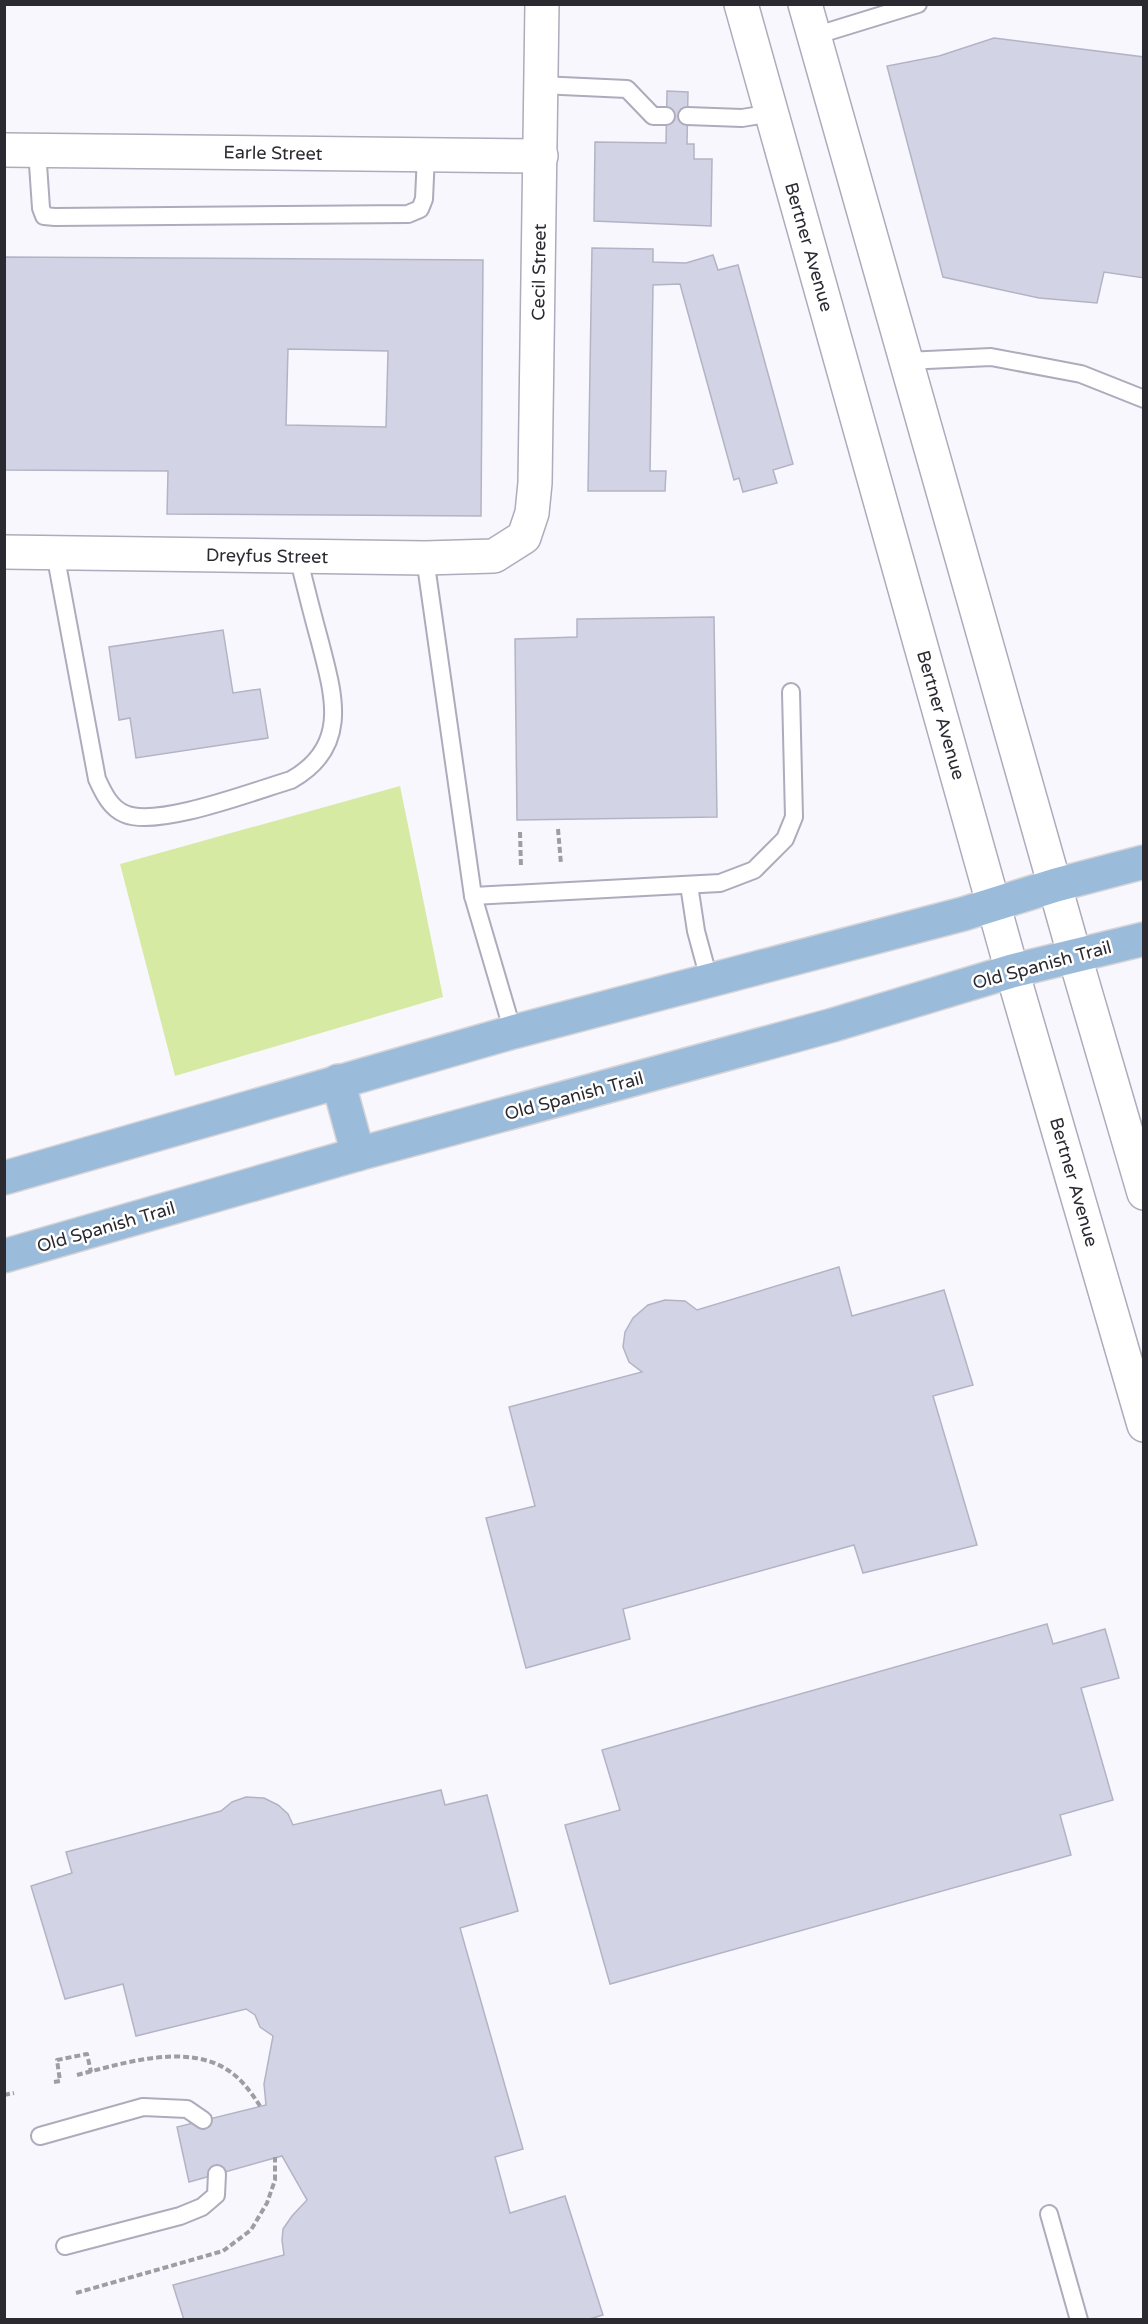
<svg xmlns="http://www.w3.org/2000/svg" width="1148" height="2324" font-family="'Varela Round',sans-serif">
<rect width="100%" height="100%" fill="#f8f7fe"/>
<path fill="#d7eaa4" d="M400,786L443,997L175,1076L120,864Z"/>
<g fill="#d2d3e5" stroke="#b2b4c5" stroke-width="1.5" fill-rule="evenodd">
<path d="M994,38L1144,57V278L1104,272L1097,303L1039,298L943,277L887,66L939,56Z"/>
<path d="M667,91L688,92L687,144H694V159H712L711,226L594,221L595,142L666,143Z"/>
<path d="M592,248L653,249V262L686,263L713,255L718,270L738,265L793,464L773,470L777,483L743,492L739,478L734,480L680,284L653,285L650,471H666L665,491H588Z"/>
<path d="M4,257L483,260L481,516L167,514L168,471L4,470ZM288,349L388,351L386,427L286,425Z"/>
<path d="M714,617L717,817L517,820L515,639L577,637V619Z"/>
<path d="M223,630L233,693L260,689L268,738L136,758L130,718L119,720L109,647Z"/>
<path d="M839,1267L852,1316L944,1290L973,1385L933,1396L977,1545L863,1573L854,1545L623,1609L630,1639L526,1668L486,1518L535,1506L509,1407L642,1372L629,1362L623,1347L625,1332L633,1318L648,1305L665,1300L685,1301L697,1310Z"/>
<path d="M1047,1624L1053,1644L1105,1629L1119,1678L1081,1688L1113,1800L1060,1815L1071,1855L610,1984L565,1825L620,1810L602,1750Z"/>
<path d="M441,1790L445,1805L487,1795L518,1911L460,1928L523,2149L495,2157L510,2213L565,2196L603,2315L586,2320H184L173,2285L284,2255L282,2240L283,2229L292,2216L307,2200L282,2156L189,2182L177,2127L266,2105L264,2084L273,2036L260,2027L255,2015L246,2009L136,2036L123,1984L65,1999L31,1886L72,1873L66,1852L221,1811L232,1802L246,1797L264,1798L278,1805L288,1814L293,1825Z"/>
</g>
<g fill="none" stroke-linecap="round" stroke-linejoin="round">
<defs>
<g id="service">
<path d="M814,36L918,4"/>
<path d="M540,85L627,89L653,116H666"/>
<path d="M687,116L742,118L772,113"/>
<path d="M37,150L41,208L44,216L55,217L408,214L420,209L424,199L426,155"/>
<path d="M906,361L991,357L1081,374L1144,399"/>
<path d="M55,553L97,779C103,792 110,808 125,814C158,828 254,791 291,780C350,747 334,696 320,642C312,613 305,585 298,556"/>
<path d="M425,558L473,896L513,1032"/>
<path d="M689,885L696,931L709,979"/>
<path d="M473,896L720,883L754,870L785,839L794,817L791,692"/>
<path d="M40,2136L143,2107L187,2109L203,2120"/>
<path d="M1049,2214L1079,2320"/>
<path d="M65,2246L180,2216L202,2207L216,2195L217,2174"/>
</g>
<g id="minor">
<path d="M4,150L541,156"/>
<path d="M4,552L425,558L494,556L524,537L532,513L535,483L542,4"/>
<path d="M1075,957L1144,1193"/>
<path d="M1012,971L1144,1425"/>
</g>
<g id="tertiary">
<path d="M741,4L1012,971"/>
<path d="M805,4L1075,957"/>
</g>
<g id="primary">
<path d="M338,1081L358,1154"/>
<path d="M4,1178L513,1032L963,914L1056,885L1144,862"/>
<path d="M4,1256L358,1154L833,1025L1012,971L1144,939"/>
</g>
</defs>
<use href="#service" stroke="#aeabbc" stroke-width="20"/>
<use href="#minor" stroke="#aeabbc" stroke-width="36"/>
<use href="#tertiary" stroke="#aeabbc" stroke-width="36"/>
<use href="#primary" stroke="#d5d4d6" stroke-width="36"/>
<g stroke="#9e9da4" stroke-width="4" stroke-dasharray="6 3" stroke-linecap="butt">
<path d="M558,829L561,864"/>
<path d="M520,832L521,867"/>
<path d="M77,2075C120,2064 185,2043 226,2069C240,2077 251,2092 260,2106"/>
<path d="M54,2082L60,2081L57,2060L87,2054L91,2072"/>
<path d="M4,2095L14,2093"/>
<path d="M76,2293L223,2251L251,2230L267,2203L275,2180V2157"/>
</g>
<use href="#service" stroke="#fff" stroke-width="16"/>
<use href="#minor" stroke="#fff" stroke-width="33"/>
<use href="#tertiary" stroke="#fff" stroke-width="33"/>
<use href="#primary" stroke="#9bbbdb" stroke-width="33"/>
</g>
<g text-anchor="middle" dominant-baseline="central" stroke-width="5" stroke-linejoin="round" paint-order="stroke">
<g font-size="18" fill="#2b2a31" stroke="#fff">
<text transform="translate(273 153) rotate(1)">Earle Street</text>
<text transform="translate(809 247) rotate(74)">Bertner Avenue</text>
<text transform="translate(539 272) rotate(-89)">Cecil Street</text>
<text transform="translate(267 556) rotate(1)">Dreyfus Street</text>
<text transform="translate(941 715) rotate(74)">Bertner Avenue</text>
<text transform="translate(1042 965) rotate(-15)">Old Spanish Trail</text>
<text transform="translate(574 1096) rotate(-15)">Old Spanish Trail</text>
<text transform="translate(1074 1182) rotate(74)">Bertner Avenue</text>
<text transform="translate(106 1227) rotate(-16)">Old Spanish Trail</text>
</g>
</g>
<rect width="1148" height="2324" fill="none" stroke="#2b2a31" stroke-width="12"/>
</svg>
